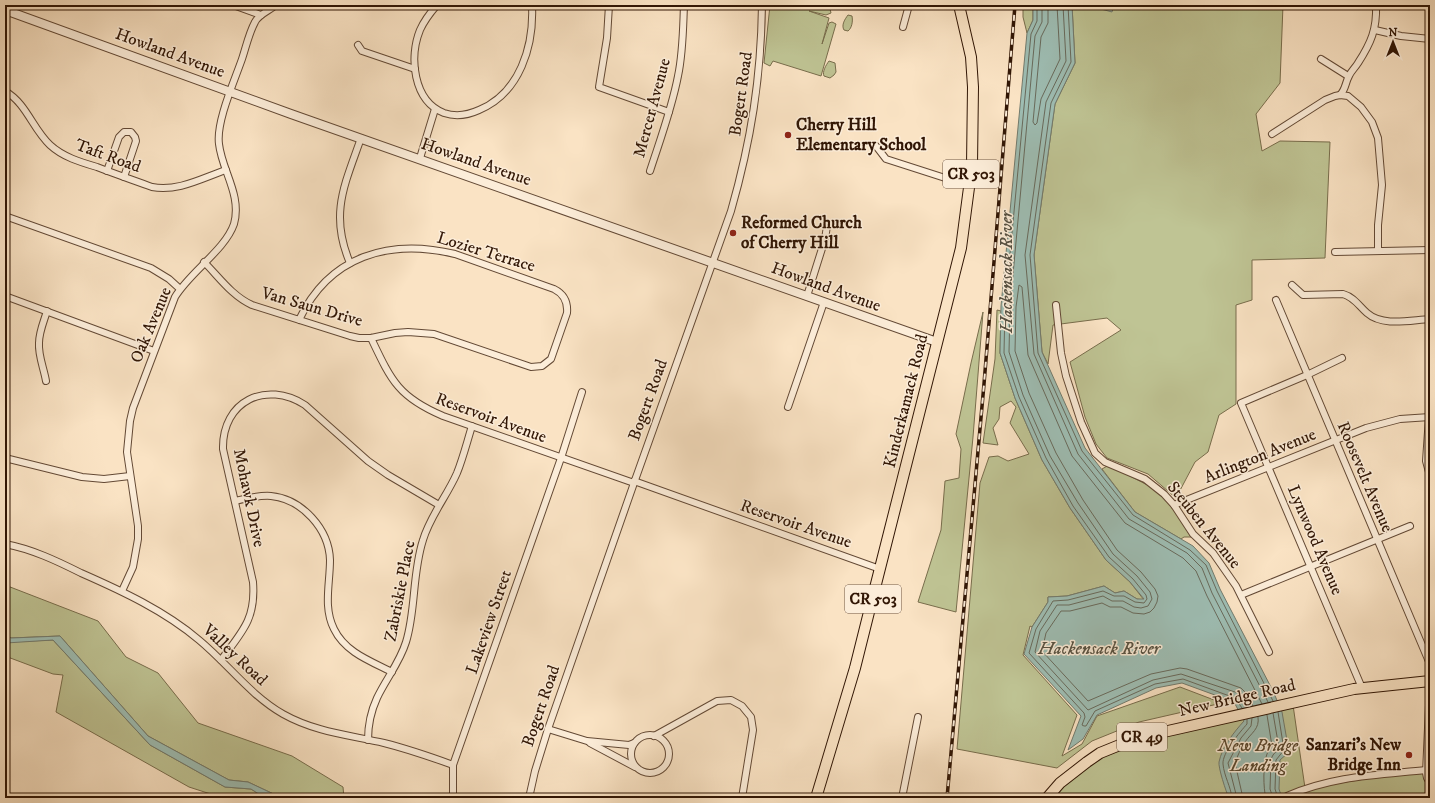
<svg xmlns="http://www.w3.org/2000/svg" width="1435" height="803" font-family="'IM FELL DW Pica',serif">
<rect width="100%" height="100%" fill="#fae3c4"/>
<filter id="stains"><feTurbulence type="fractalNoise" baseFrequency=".005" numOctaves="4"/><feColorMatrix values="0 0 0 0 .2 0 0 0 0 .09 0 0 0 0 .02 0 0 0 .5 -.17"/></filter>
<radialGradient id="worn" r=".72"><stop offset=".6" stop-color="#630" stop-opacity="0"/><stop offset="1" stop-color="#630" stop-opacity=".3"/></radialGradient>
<g fill="#bfc494" stroke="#786d4c">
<path d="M770,5H819L830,9L831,13L826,15L809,11L829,18L822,44L829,23L832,22L836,24L821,76L773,61L770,66L764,63Z"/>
<path d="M1023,5H1033V20L1027,33L1023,17Z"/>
<path d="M1072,5H1283L1280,83L1256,114L1262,151L1280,141L1330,142L1325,258L1252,260V300L1236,305V404L1219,415L1208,452L1195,462L1176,498L1148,474L1107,458L1096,444L1085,417L1070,362L1121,330L1107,318L1053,325L1048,364L1042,352L1034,255L1055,104L1075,63Z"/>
<path d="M848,15L852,16C853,21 852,28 848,31L844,30C841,25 845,19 848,15Z"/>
<path d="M829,61L835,63L836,72L834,75L830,78L824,76C822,72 826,65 829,61Z"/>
<path d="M997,310L1001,311L1000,353L1015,398L1042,460L1070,508L1106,560L1130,582L1144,600L1137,599L1124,591L1115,593L1104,586L1067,596L1048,597V602L1032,627L1030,626L1023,655L1077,715L1062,756L1082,744L1097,716L1180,687L1222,703L1139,722L1092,741L1057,768L957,749L980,483L989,457L998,456L1008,461L1029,454L1010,423L1016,407L1011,401L1000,407L999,419L993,428L998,445L983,443L995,359Z"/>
<path d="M983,312L973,437L956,612L918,602L941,530L945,481L959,478L961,449L956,434L971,363Z"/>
<path d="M1109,465L1153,488L1169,502L1191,537H1184L1181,539L1135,512L1102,469Z"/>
<path d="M5,585L98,621L126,657L158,673L198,723L292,756L343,787L344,798H282L248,782L229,780L148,736L60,636L11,638L5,635Z"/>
<path d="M53,640L150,745L225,787L251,789L265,798H223L189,787L56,712L63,675L53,674L5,656V642Z"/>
<path d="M1293,705L1305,788L1426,770L1430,783V798H1054L1070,779L1103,756L1138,740Z"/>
</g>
<g fill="#9ebeb4" stroke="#727b6e">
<path d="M1033,5H1072L1075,63L1055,104L1034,255L1042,352L1085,448L1135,512L1193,546L1209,563L1220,589L1273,691L1282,712L1289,752L1280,760L1279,789L1282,798H1229C1226,792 1218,767 1219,762C1222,747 1234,732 1244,721L1234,702L1182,683L1156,688L1097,715L1083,739L1068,750L1081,716L1024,654L1032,627L1048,602V597L1067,596L1104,586L1115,593L1124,591L1137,599H1144L1130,582L1106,560L1070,508L1042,460L1015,398L1000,353L1001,306L1027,33L1033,20Z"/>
<path d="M1102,5H1114L1112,12L1101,9Z"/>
<path d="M5,635L11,638L60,636L148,736L229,780L248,782L282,798H265L251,789L225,787L150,745L53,640L6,643L5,642Z"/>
</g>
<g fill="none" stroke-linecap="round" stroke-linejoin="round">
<g stroke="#686a5c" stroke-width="1">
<path d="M1037,5V21L1031,34L1005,306L1004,353L1019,397L1046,458L1073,506L1109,557L1133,579L1146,595L1147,599L1144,603L1135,602L1124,596H1114L1103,591L1068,600L1053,601L1036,629L1029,653L1084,713L1085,717L1082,725L1084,726H1086L1095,711L1155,684L1183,679L1235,698L1242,708"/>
<path d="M1042,5V22L1035,36L1010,307L1009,352L1023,395L1050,456L1078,503L1113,554L1137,576L1150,592L1152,599L1148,606L1141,608L1134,607L1123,601H1112L1103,596L1069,605H1057L1040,631L1035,652L1088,710L1153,680L1181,674L1238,693L1241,697L1247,707"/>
<path d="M1048,5V23L1041,37L1033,122L1035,125L1037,123L1041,99L1060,59L1057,5"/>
<path d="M1063,5L1066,61L1046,102L1025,255L1034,354L1078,454L1129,519L1187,553L1202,568L1212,593L1268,702"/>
<path d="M1068,5L1071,62L1051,103L1030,255L1038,353L1082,451L1133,515L1190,550L1206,565L1217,591L1273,701"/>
<path d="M1253,706L1246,693L1241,688L1187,669L1180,668L1151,674L1088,701L1042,651L1046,633L1061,611H1070L1102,603L1110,607H1121L1133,613L1144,614L1150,612L1154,608L1157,602L1158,596L1155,589L1141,572L1117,550L1083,500L1056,453L1029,393L1015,351L1016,307L1019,285L1022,287L1028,355L1072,456L1125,523L1183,558L1196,571L1207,596L1262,704"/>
<path d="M1232,798C1231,787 1224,776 1223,764C1222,753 1240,732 1247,724V719"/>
<path d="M1237,798L1228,763L1241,738L1251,726L1252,718"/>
<path d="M1243,798L1235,763C1237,756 1241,749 1245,742C1251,733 1260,729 1258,717"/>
<path d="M1266,798C1263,789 1263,763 1267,754C1268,751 1271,748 1272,746L1267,715"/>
<path d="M1273,798L1270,789L1271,759L1273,755L1279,748L1273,713"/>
<path d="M1278,798L1275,789L1276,760L1284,750L1278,712"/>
</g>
<defs>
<g id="minor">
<path d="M233,5L261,15"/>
<path d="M437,5C430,13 424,21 420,30C409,57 413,101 444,113C456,117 468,115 479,110C520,93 534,46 532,5"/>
<path d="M609,5L607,38L599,87L669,112"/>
<path d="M903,27L909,5"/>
<path d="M1375,30L1401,36L1430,39"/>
<path d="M358,45L362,51L415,69"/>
<path d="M1321,59L1348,76"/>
<path d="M5,91C27,104 32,128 50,145C63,157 80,162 97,167C115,174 133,180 152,187C178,192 202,178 226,170"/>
<path d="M1340,95C1346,89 1345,83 1349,76C1351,71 1355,68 1358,63C1371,43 1377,29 1376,5"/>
<path d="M1272,134L1325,100L1335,96L1340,95L1348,96L1361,107L1372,122L1378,138L1382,185L1378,225V251"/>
<path d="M876,146L886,159L970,186"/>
<path d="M420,158L435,109"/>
<path d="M107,171L119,137L124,132H131L135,137L136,141L124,177"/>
<path d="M650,171C660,140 672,108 678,76C683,53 683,29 684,5"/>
<path d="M5,216L151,268L169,279L180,289"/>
<path d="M1335,252L1430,250"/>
<path d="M204,262C219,277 232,296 252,305L350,336L359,338H371L395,333L408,332L434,334L531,367L542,366L551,359L567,313C568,302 564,294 554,289L455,254C389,238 329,256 299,320"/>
<path d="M350,263C329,214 345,184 361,138"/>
<path d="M1292,285L1303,295L1343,294C1354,297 1359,306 1367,313C1383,327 1410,320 1430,319"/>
<path d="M5,296L154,351"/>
<path d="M807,296L825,239L827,226"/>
<path d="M1276,300L1430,664"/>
<path d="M1056,305L1061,353L1066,376L1081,422L1095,453L1105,462L1145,479L1164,494L1174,505L1193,534L1213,553L1236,586L1269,652"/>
<path d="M371,338C391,380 398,397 443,416L634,483"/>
<path d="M1342,358L1307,375L1241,403L1362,688"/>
<path d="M46,381C44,369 38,355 39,343C39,332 44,321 47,311"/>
<path d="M788,407L824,302"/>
<path d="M1429,417L1426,461L1430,476"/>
<path d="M5,458L82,477L104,479L130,476"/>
<path d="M634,481L880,569"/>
<path d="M235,501C247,498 259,495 271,496C302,499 329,529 330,560C330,584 323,607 334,629C345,652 370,661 392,672"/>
<path d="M1174,505L1366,428L1400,419L1430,417"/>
<path d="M5,544C32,549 57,561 81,573C122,591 165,611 199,640C228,664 250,695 283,714C315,732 349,735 384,743C408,749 431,757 453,765"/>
<path d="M122,591L133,567L138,539V526L127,452L130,421L133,408L175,297C190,272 225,250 234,224C242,195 222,171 219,144C216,122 234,82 242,59C246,47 249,33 255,22C258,15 270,10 276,5"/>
<path d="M1241,595L1410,526"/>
<path d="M221,660C242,632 256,619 253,582L223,449C222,401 266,380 305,405L368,461L388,475L439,505"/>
<path d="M1430,683L1426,773L1427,778L1430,783"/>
<path d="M548,729L587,741L629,745L634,743"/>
<circle cx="650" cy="754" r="19"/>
<path d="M654,736L717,701L731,700L742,706L751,717L753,730L742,798"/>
<path d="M368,740C368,725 371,711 377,698C386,679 400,662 406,642C416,610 412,574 423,540C430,516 447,496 457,473C463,458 467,442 472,426"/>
<path d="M590,743L635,767"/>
<path d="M1287,796C1332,776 1378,775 1426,770"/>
<path d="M453,798V765L561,458L582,392"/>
<path d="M529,798L535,771L548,729L634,483L731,211C751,141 761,78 762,5"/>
<path d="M902,798L918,717"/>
</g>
<path id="tertiary" d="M5,10L291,114L937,342"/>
<g id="primary">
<path d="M816,798L855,668L874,592L961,248L972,165L973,87L971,57L959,5"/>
<path d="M1047,798L1060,783L1087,762L1100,753L1137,738L1354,689L1430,681"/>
</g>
</defs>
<use href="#minor" stroke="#634935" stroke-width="8"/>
<use href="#tertiary" stroke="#634935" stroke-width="10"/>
<use href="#primary" stroke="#311605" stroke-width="12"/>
<use href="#minor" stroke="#fcedd9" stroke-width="6"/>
<use href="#tertiary" stroke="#fcedd9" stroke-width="8"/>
<use href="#primary" stroke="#fae3c4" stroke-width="10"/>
<defs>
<path id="rail" d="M947,798L984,384L1015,5"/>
</defs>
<use href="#rail" stroke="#311605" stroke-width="3.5"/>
<use href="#rail" stroke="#fcedd9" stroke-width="2" stroke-dasharray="6" stroke-linecap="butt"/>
</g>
<g fill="#8f2418" stroke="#fcedd9" stroke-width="1.5">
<circle cx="788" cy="135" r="4"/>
<circle cx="733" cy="233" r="4"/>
<circle cx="1409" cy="755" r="4"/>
</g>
<g text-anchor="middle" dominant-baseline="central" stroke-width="3" stroke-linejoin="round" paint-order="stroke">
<g fill="#fcedd9" stroke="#6e5645" stroke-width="1">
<rect x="943" y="160" width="56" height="28" rx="3"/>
<rect x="845" y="585" width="56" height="28" rx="3"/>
<rect x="1117" y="723" width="50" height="28" rx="3"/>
</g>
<g font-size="16" font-weight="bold" fill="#311605">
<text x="971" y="174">CR 503</text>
<text x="873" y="599">CR 503</text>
<text x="1142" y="737">CR 49</text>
</g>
<g font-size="17" fill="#311605" stroke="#fcedd9">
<text transform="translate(170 53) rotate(20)">Howland Avenue</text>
<text transform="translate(741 94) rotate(-82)">Bogert Road</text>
<text transform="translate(652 108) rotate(-75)">Mercer Avenue</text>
<text transform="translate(108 156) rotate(20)">Taft Road</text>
<text transform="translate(476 162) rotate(19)">Howland Avenue</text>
<text transform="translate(486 252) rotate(17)">Lozier Terrace</text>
<text transform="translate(826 287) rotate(20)">Howland Avenue</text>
<text transform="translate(312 307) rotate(16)">Van Saun Drive</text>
<text transform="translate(151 325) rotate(-67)">Oak Avenue</text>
<text transform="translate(648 400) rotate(-70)">Bogert Road</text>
<text transform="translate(906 401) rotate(-76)">Kinderkamack Road</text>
<text transform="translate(491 418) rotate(20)">Reservoir Avenue</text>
<text transform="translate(1260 456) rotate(-22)">Arlington Avenue</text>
<text transform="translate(1365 477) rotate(67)">Roosevelt Avenue</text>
<text transform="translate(249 498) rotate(78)">Mohawk Drive</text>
<text transform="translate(796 524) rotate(19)">Reservoir Avenue</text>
<text transform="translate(1204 525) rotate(51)">Steuben Avenue</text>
<text transform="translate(1315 540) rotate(67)">Lynwood Avenue</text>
<text transform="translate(400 591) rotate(-79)">Zabriskie Place</text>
<text transform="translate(489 622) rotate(-71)">Lakeview Street</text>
<text transform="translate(235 655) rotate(43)">Valley Road</text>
<text transform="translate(1237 698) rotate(-13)">New Bridge Road</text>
<text transform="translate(541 706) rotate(-71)">Bogert Road</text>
</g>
<g font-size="17" font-weight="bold" fill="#311605" stroke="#fcedd9" text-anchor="start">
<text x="796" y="125">Cherry Hill<tspan x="796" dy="20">Elementary School</tspan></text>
<text x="741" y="223">Reformed Church<tspan x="741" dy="20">of Cherry Hill</tspan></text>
<text x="1401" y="745" text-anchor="end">Sanzari's New<tspan x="1401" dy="20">Bridge Inn</tspan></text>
</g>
<g font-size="17" font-style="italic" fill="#5c4a30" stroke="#fcedd9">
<text x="1258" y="746">New Bridge<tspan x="1258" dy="20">Landing</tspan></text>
</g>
<g font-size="18" font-style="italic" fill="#575142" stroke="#fcedd9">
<text transform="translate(1007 272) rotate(-90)">Hackensack River</text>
<text x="1099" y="649">Hackensack River</text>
</g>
</g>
<rect width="1435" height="803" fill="none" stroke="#fae3c4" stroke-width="20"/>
<rect x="6" y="6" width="1423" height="791" fill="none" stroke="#311605" stroke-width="2"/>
<rect x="10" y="10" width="1415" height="783" fill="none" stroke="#311605"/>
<g transform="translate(1393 42)" stroke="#fcedd9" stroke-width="3" paint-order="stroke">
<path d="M0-3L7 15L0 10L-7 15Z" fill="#311605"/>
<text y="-6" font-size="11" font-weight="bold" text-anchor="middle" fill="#311605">N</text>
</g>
<rect width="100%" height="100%" filter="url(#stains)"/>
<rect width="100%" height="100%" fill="url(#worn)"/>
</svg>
